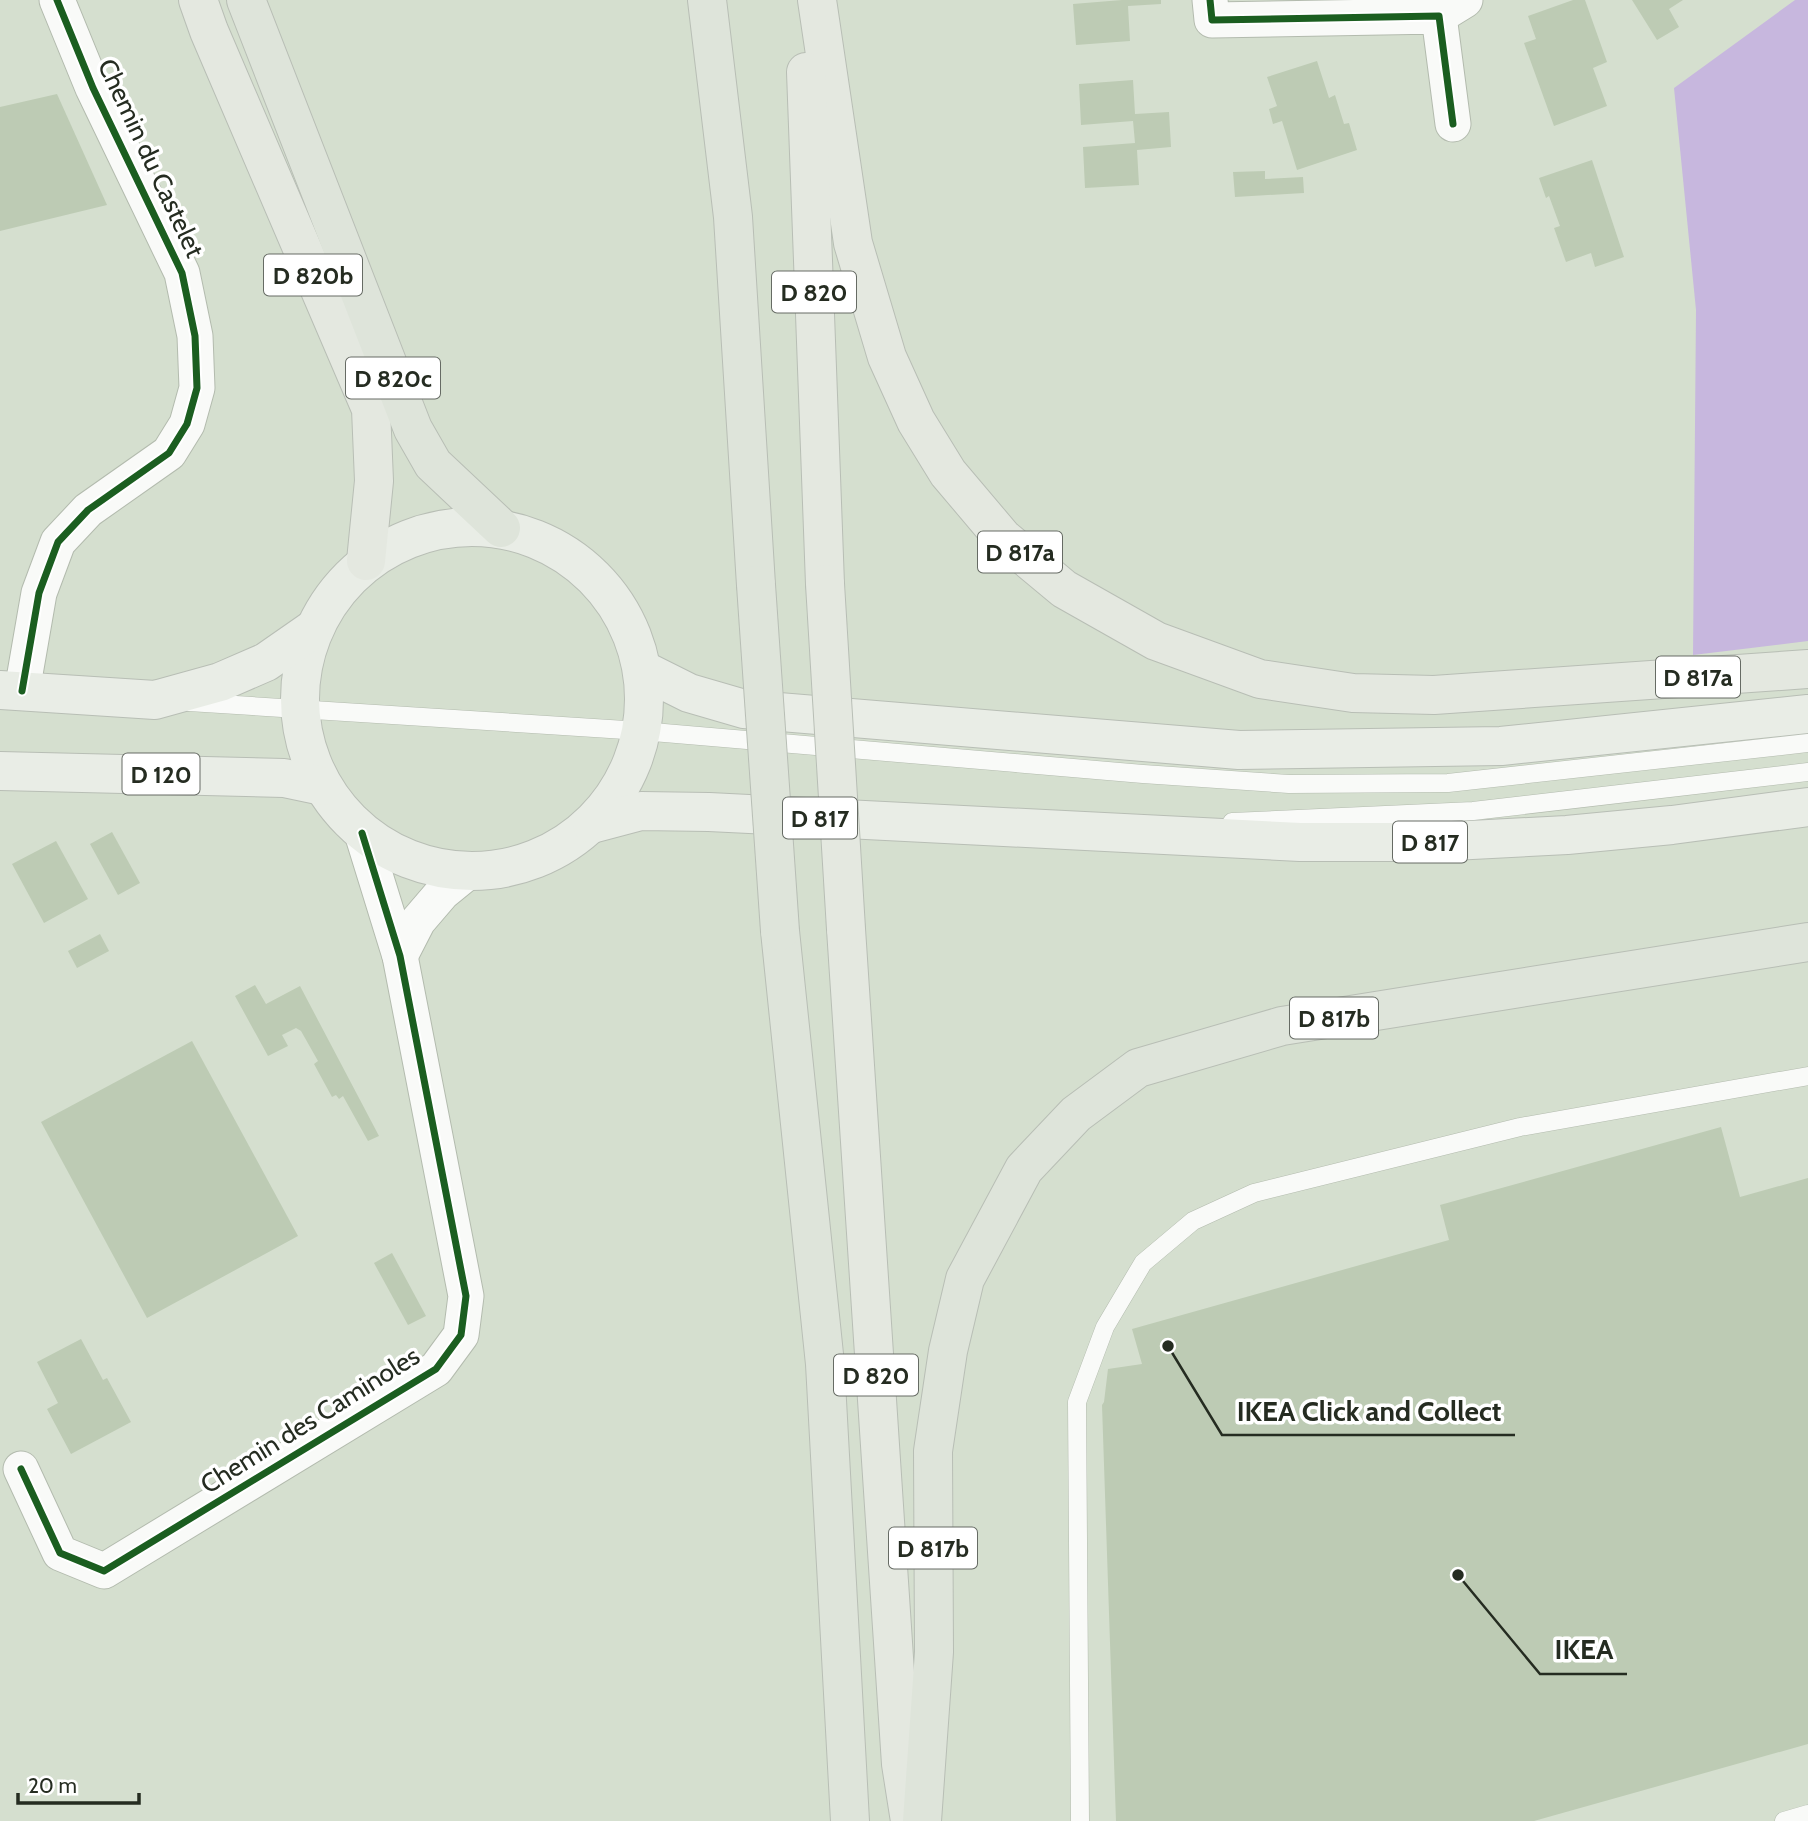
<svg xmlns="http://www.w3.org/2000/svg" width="1808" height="1821" font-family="Cabin,sans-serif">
<rect width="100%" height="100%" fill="#d5dfcf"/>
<path fill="#c7b7de" d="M1795,0H1808V641L1693,655L1696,310L1674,88Z"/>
<g fill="#bdcbb4">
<path d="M1122,0H1161V4L1128,6L1130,41L1076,45L1073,4Z"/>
<path d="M1573,0H1585L1607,62L1593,68L1607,106L1554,126L1524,43L1536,39L1528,16Z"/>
<path d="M1632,0H1683L1669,9L1679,27L1657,40Z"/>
<path d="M1317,61L1329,98L1335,95L1344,124L1349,123L1357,150L1297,170L1282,121L1273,124L1269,109L1277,106L1267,77Z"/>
<path d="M1133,80L1135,114L1169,112L1171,147L1137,150L1139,185L1085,188L1083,147L1135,143L1133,121L1081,125L1079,84Z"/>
<path d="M57,94L107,205L0,231V107Z"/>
<path d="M1592,160L1624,257L1595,267L1591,253L1566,262L1554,228L1560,226L1549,196L1546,198L1539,178Z"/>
<path d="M1265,171V179L1303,177L1304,193L1235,197L1233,172Z"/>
<path d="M112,832L140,883L118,895L90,844Z"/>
<path d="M56,841L88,899L44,923L12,864Z"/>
<path d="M100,934L109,951L77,968L68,951Z"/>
<path d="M255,985L266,1004L300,986L379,1136L368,1141L343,1096L339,1099L336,1095L332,1097L314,1064L318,1061L301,1031L296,1028L282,1035L288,1046L268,1056L235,996Z"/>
<path d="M192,1041L298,1236L147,1318L41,1122Z"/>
<path d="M1721,1127L1740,1197L1808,1178V1744L1534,1821H1116L1102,1405L1104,1402L1108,1369L1142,1364L1132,1329L1449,1240L1440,1205Z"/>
<path d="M392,1253L426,1316L408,1325L374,1263Z"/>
<path d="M81,1339L103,1380L107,1378L131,1422L71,1454L47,1409L58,1403L37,1362Z"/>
</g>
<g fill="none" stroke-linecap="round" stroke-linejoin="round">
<defs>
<g id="service">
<path d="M189,702L641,731L1143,774L1289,784L1448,783L1808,743"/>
<path d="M1232,822L1473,811L1808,772"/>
<path d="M1080,1821L1077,1402L1105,1327L1143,1263L1193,1221L1254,1193L1520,1127L1808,1076"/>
<path d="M1784,1821L1808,1814"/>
</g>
<g id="minor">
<path d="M1210,0L1212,20L1439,16L1453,124"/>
<path d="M1439,16L1465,0"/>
<path d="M22,691L39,593L58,542L88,510L169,453L187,424L197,388L195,336L182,273L93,88L57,0"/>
<path d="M400,956L418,921L442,893L469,871"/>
<path d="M21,1469L60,1553L104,1571L436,1369L461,1335L466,1296L400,956L362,833"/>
</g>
<g id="primary">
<circle cx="472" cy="699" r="172"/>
<path d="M643,670L689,693L744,709L1239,750L1501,746L1808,714"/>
<path d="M0,690L155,700L220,682L266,662L312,630"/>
<path d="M0,771L284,778L322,786"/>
<path d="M592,824L641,811L709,812L1300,842H1433L1567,835L1672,825L1808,807"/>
</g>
<g id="trunk">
<path d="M198,0L209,31L371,409L374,481L366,561"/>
<path d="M817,0L853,243L887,357L916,421L948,473L1003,538L1064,589L1156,641L1260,679L1353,693L1434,695L1808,669"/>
<path d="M806,72L825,584"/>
<path d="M846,929L901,1764L910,1821"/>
</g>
<g id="motorway">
<path d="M246,0L413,429L433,464L501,528"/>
<path d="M707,0L733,217L756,585"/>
<path d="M780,931L825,1364L850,1821"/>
<path d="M922,1821L934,1652L933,1451L948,1351L965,1279L1024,1169L1076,1114L1138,1068L1282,1026L1808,942"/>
</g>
</defs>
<use href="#service" stroke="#b3bbae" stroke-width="19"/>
<use href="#minor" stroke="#b3bbae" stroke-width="37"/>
<use href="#primary" stroke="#b8beb5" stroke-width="40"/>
<use href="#trunk" stroke="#b8beb5" stroke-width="40"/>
<use href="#motorway" stroke="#b8beb5" stroke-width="40"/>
<use href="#service" stroke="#f9faf8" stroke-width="18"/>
<use href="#minor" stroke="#f9faf8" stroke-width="35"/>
<use href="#primary" stroke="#e9ede6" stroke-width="38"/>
<use href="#trunk" stroke="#e4e8e0" stroke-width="38"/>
<use href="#motorway" stroke="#dee4da" stroke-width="38"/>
<defs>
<path id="trunk-bridge" d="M825,584L846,929"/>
<path id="motorway-bridge" d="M756,585L780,931"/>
</defs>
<use href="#trunk-bridge" stroke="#b8beb5" stroke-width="40" stroke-linecap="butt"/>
<use href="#motorway-bridge" stroke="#b8beb5" stroke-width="40" stroke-linecap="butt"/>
<use href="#trunk-bridge" stroke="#e4e8e0" stroke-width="38"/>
<use href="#motorway-bridge" stroke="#dee4da" stroke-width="38"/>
<defs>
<g id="cycleway">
<path d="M1210,0L1212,20L1439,16L1453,124"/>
<path d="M22,691L39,593L58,542L88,510L169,453L187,424L197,388L195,336L182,273L93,88L57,0"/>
<path d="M21,1469L60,1553L104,1571L436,1369L461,1335L466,1296L400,956L362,833"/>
</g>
</defs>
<use href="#cycleway" stroke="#fff" stroke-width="11"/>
<use href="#cycleway" stroke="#1b5e20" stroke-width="7"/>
</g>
<g text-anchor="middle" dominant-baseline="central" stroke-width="7" stroke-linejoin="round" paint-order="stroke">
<g fill="#fff" stroke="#666b64" stroke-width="2">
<rect x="264" y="254.5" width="98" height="41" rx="5"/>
<rect x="772" y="271.5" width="84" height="41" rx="5"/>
<rect x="346" y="357.5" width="94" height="41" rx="5"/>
<rect x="978" y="531.5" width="84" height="41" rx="5"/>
<rect x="1656" y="656.5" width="84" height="41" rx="5"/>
<rect x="122.5" y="753.5" width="77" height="41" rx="5"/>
<rect x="783" y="797.5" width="74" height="41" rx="5"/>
<rect x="1393" y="821.5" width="74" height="41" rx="5"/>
<rect x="1290" y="997.5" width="88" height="41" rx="5"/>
<rect x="834" y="1354.5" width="84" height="41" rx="5"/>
<rect x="889" y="1527.5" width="88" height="41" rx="5"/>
</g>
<g font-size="24" font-weight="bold" fill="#252c21">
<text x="313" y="275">D 820b</text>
<text x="814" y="292">D 820</text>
<text x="393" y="378">D 820c</text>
<text x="1020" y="552">D 817a</text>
<text x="1698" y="677">D 817a</text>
<text x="161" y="774">D 120</text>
<text x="820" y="818">D 817</text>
<text x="1430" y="842">D 817</text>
<text x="1334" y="1018">D 817b</text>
<text x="876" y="1375">D 820</text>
<text x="933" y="1548">D 817b</text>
</g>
<g font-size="26" fill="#252c21" stroke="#fff">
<text transform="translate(151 158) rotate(65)">Chemin du Castelet</text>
<text transform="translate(310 1420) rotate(-32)">Chemin des Caminoles</text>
</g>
</g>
<path fill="none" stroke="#252c21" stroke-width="2.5" d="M1168 1346L1222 1435H1515M1458 1575L1540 1674H1627"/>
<g fill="#252c21" stroke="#fff" stroke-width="2.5">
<circle cx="1168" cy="1346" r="7"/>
<circle cx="1458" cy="1575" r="7"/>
</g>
<g font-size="28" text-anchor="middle" font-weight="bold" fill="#252c21" stroke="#fff" stroke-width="7" stroke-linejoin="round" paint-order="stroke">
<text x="1369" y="1421">IKEA Click and Collect</text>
<text x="1584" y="1659">IKEA</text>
</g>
<path d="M18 1793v10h121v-10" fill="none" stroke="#252c21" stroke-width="3.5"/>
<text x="28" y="1793" font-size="21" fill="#252c21" stroke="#ffffff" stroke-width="5" paint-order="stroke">20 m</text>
</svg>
